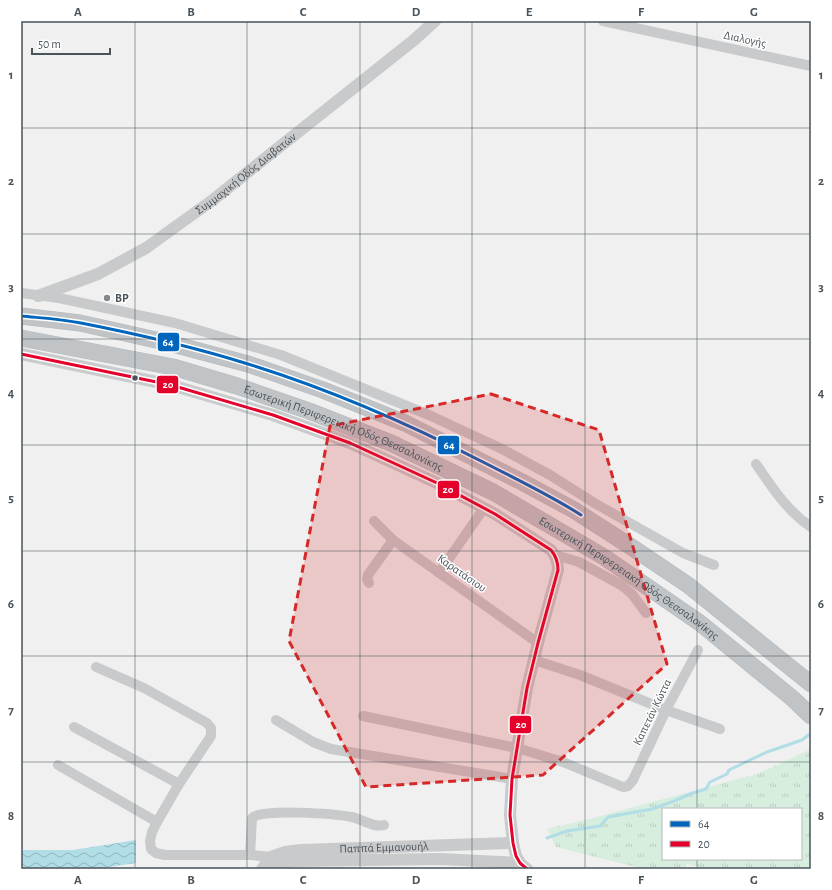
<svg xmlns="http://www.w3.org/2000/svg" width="832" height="890" font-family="'Alegreya Sans',sans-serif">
<defs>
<pattern id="grass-tufts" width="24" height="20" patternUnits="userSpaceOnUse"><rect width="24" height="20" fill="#d7edde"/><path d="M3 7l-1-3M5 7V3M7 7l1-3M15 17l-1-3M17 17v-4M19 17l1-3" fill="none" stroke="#bacdc1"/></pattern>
<pattern id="water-waves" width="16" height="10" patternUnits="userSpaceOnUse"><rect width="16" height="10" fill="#b0dde6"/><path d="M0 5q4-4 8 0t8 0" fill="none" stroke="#91b6bd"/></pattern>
</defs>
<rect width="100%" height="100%" fill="#f0f0f0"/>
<path fill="url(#grass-tufts)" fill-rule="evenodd" d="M811,749V869H706L687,864L685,869H644L556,847L547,829L593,818L760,773ZM663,809H801V859H663Z"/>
<path fill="url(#water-waves)" d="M136,840V863L94,869H21V850H73Z"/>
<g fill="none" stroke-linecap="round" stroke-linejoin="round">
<path stroke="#b0dde6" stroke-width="3" d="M547,838L567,831L600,826L608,817L652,809L669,803L693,793L706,789L710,782L727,774L729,770L767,752L802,740L811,733"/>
<defs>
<g id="trunk">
<path d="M21,316L80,323L165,342L248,364L323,390L405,423L522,482L574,510L630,546L688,585L811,684"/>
<path id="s3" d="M21,338L173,367L237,386L309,411L391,443L493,492L604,557L700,623L792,698L811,716"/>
</g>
</defs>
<use href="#trunk" stroke="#b6babe" stroke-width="17"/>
<g stroke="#c8cacb" stroke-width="10">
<path d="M603,21L811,66"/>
<path d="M21,293L59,298L175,323L281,355L429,415L502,449L550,475L596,504L683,553L714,565"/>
<path d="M756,464C772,487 787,511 811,527"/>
<path d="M374,521L393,540L538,643"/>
<path d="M555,555L579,562L621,585L632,594L646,613"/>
<path d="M439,573L484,508"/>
<path d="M369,583L367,579L368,575L393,540"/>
<path d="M534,660L580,675L666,710L720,729"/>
<path d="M96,667L144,688L207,723L211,728V736L179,784L157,822L152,832L150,841L151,849L156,853L165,855H250L271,857"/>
<path d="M363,716L517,748L563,762L623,787L628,786L633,780L666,710L698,650"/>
<path d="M276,720L313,742L331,749L512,779"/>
<path d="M74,727L179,784"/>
<path d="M58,765L157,822"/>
<path d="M250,855L252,818C261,808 336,814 352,817C362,819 373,828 384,825"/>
</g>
<g stroke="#c8cacb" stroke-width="12">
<path id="s1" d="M38,296L98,274L146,248L214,199L414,40L435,21"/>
<path d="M21,354L171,385L273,415L350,443L437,483L495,514L551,550C556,556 558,562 558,570L538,643L527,688L512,779L510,815L513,843L516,856L520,863L527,869"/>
<path id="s2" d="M262,869L271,857L285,852L301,850L513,843"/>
<path d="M265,869L276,864L295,861L441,859L520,863"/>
</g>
<use href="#trunk" stroke="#c0c4c7" stroke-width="16"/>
<defs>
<path id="bus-1" d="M21,316C41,318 61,319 81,323C137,334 194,347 248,364C329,389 407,423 483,462C516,479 550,495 581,515"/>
<path id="bus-2" d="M21,354L171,385L273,415L350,443L437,483L495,514L551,550C556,556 558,562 558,570L538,643L527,688L512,779L510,815L513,843L516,856L520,863L527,869"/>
</defs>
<use href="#bus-1" stroke="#fff" stroke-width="6"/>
<use href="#bus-2" stroke="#fff" stroke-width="6"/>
<use href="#bus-1" stroke="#0065bd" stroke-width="3"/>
<use href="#bus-2" stroke="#e4002b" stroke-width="3"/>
</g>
<path fill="#d62828" fill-opacity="0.2" stroke="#d62828" stroke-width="3" stroke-dasharray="8 5" stroke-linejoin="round" d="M491,394L599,430L667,664L543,775L366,787L289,641L330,426Z"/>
<path fill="none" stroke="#49535a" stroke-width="1" stroke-opacity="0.55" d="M135,21V869M247,21V869M360,21V869M472,21V869M585,21V869M697,21V809M21,128H811M21,234H811M21,339H811M21,445H811M21,551H811M21,656H811M21,762H811M697,859V869"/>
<circle fill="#838a8e" stroke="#fff" stroke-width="1.5" cx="107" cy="298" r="4"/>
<circle fill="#49535a" stroke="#fff" stroke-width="1.5" cx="135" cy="378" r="3.5"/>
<g text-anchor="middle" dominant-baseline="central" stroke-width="3" stroke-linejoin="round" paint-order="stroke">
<g font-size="12" fill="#49535a" stroke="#fff">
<text transform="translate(745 39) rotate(12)">Διαλογής</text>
<text stroke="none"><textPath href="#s1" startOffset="243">Συμμαχική Οδός Διαβατών</textPath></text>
<text stroke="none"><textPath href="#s3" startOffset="336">Εσωτερική Περιφερειακή Οδός Θεσσαλονίκης</textPath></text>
<text transform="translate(462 573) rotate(35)">Καρατάσιου</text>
<text stroke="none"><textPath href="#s3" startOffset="660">Εσωτερική Περιφερειακή Οδός Θεσσαλονίκης</textPath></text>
<text transform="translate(652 712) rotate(-64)">Καπετάν Κώττα</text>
<text stroke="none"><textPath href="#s2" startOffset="129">Παππά Εμμανουήλ</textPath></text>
</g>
<g font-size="12" font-weight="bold" fill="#49535a" stroke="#fff" text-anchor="start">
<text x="115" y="298">BP</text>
</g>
</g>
<g stroke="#fff" stroke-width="1.5">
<rect x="157" y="332" width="23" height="20" rx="4" fill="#0065bd"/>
<rect x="156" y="375" width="23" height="19" rx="4" fill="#e4002b"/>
<rect x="437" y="435" width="23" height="20" rx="4" fill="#0065bd"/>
<rect x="437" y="480" width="23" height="19" rx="4" fill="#e4002b"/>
<rect x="509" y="715" width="23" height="19" rx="4" fill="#e4002b"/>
</g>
<g font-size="11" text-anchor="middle" font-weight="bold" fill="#fff">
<text x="168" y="346">64</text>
<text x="168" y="388">20</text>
<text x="449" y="449">64</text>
<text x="448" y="493">20</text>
<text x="521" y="728">20</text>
</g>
<rect width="832" height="890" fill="none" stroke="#ffffff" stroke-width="44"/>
<rect x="662" y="808" width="140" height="52" fill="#ffffff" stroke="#b6babd"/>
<rect x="670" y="821" width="20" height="6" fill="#0065bd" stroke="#b6babd"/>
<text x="698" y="828" font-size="12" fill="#49535a">64</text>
<rect x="670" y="841" width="20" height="6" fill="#e4002b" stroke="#b6babd"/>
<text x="698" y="848" font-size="12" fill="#49535a">20</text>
<path d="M32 48v6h78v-6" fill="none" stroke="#49535a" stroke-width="2"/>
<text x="38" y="48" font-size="12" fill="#49535a" stroke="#ffffff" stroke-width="3" paint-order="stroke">50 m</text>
<rect x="22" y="22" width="788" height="846" fill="none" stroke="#49535a" stroke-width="1.5"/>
<g font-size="13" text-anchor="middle" font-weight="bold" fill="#49535a">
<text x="78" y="16">A</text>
<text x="191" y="16">B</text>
<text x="303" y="16">C</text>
<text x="416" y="16">D</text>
<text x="529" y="16">E</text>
<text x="641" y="16">F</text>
<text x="754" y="16">G</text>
<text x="11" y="79">1</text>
<text x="821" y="79">1</text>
<text x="11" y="185">2</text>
<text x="821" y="185">2</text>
<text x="11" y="291">3</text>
<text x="821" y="291">3</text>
<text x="11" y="397">4</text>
<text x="821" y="397">4</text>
<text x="11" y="502">5</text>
<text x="821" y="502">5</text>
<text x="11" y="608">6</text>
<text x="821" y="608">6</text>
<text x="11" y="714">7</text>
<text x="821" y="714">7</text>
<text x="11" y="820">8</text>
<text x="821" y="820">8</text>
<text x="78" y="884">A</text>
<text x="191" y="884">B</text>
<text x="303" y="884">C</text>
<text x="416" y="884">D</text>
<text x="529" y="884">E</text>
<text x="641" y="884">F</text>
<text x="754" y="884">G</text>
</g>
</svg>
